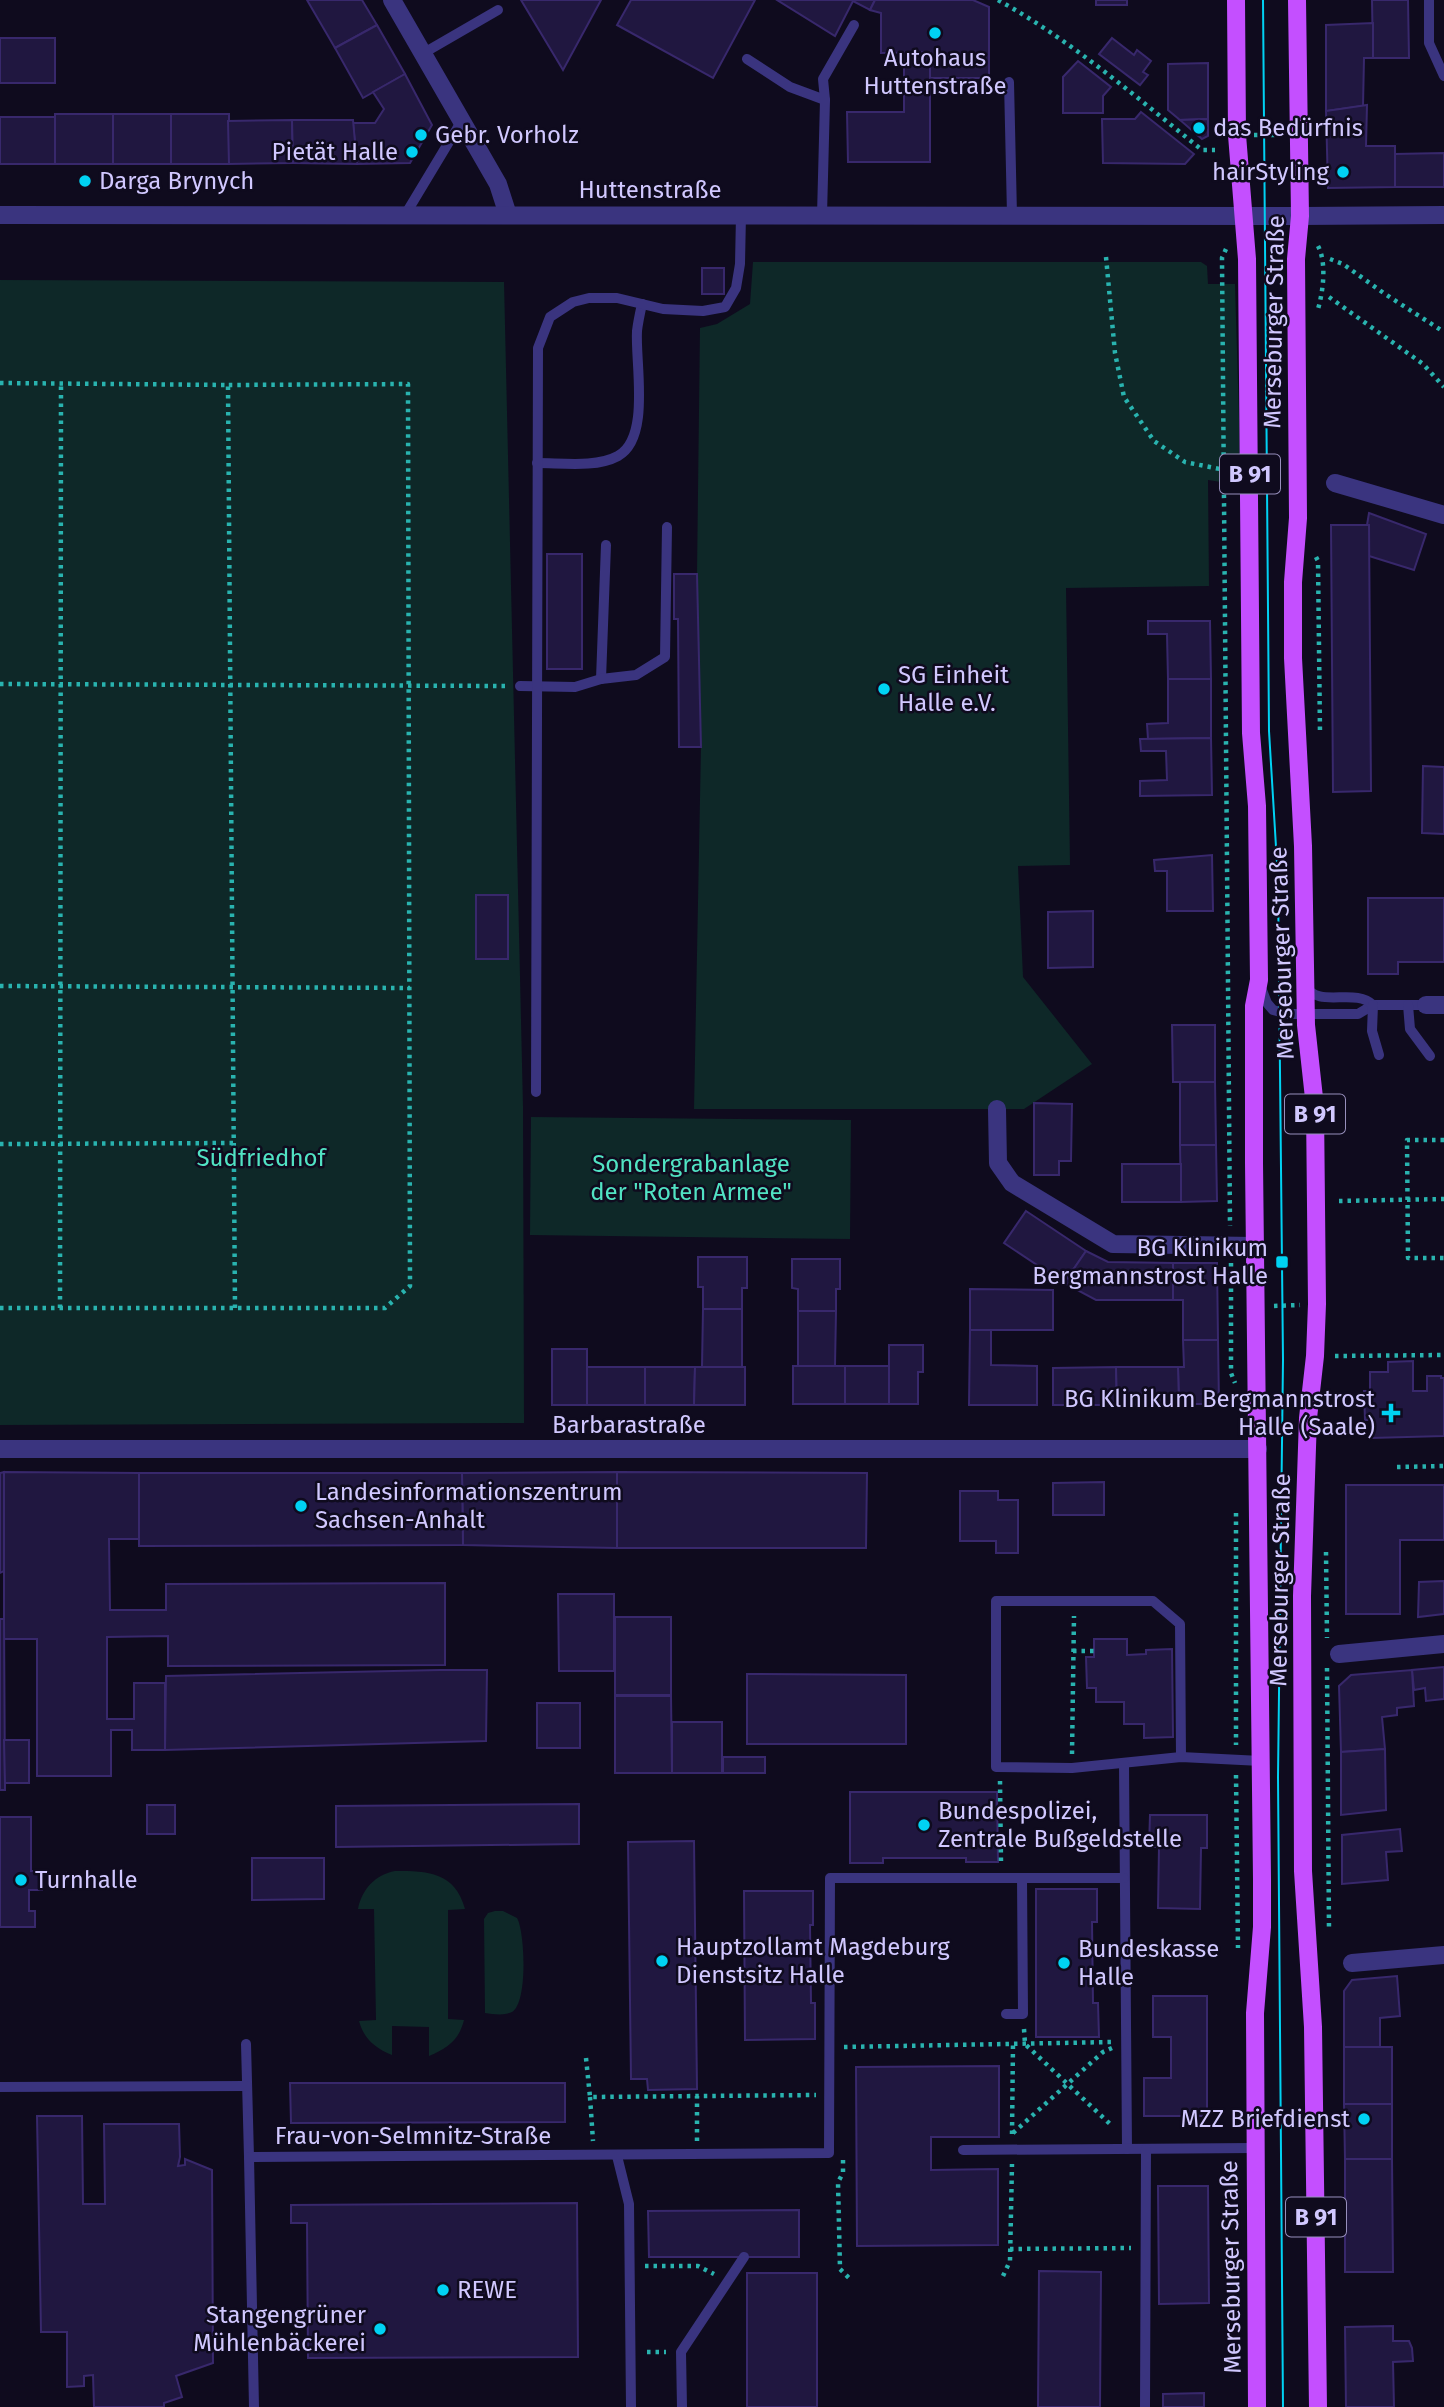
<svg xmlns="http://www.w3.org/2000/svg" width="1444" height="2407" font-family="'Fira Sans',sans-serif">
<rect width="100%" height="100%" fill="#0f0b1e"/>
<g fill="#0e2828">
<path d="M753,262H1201L1207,266L1208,284H1235L1241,485L1208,480L1209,586L1066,588L1070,865L1018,866L1023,977L1092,1064L1024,1109H694L701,747L697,574L700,328L717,324L750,304Z"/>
<path d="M0,280L504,282L523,1107L524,1423L0,1425Z"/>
<path d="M531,1117L851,1120L850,1239L530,1235Z"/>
<path d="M395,1871C428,1871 455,1872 465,1909L448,1910V2019L464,2020C459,2040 448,2048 429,2056V2027L392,2026V2055C375,2048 364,2039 359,2021L376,2020L374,1909H358C362,1889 375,1875 395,1871Z"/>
<path d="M495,1911H503L517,1918C525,1932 528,2003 512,2012C504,2016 493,2014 485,2013L484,1919L488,1913Z"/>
</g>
<g fill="#201740" stroke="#38286c" stroke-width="2">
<path d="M307,0H362L377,25L335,48Z"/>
<path d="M521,0H601L563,70Z"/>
<path d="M631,0H755L713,78L617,25Z"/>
<path d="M777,0H875L870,10L853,1L835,36Z"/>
<path d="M875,0H973L989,7V78H930V52L881,53V13L870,10Z"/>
<rect x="1096" y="0" width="31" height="5"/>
<path d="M1372,0H1408L1409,58H1373Z"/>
<path d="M1373,23V58H1364L1363,106L1326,111V25Z"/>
<path d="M377,25L405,74L363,98L335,48Z"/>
<rect x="0" y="38" width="55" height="45"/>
<path d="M1112,38L1134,55L1137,50L1151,61L1143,72L1148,75L1140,85L1099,54Z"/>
<path d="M930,52V162H848L847,112H904V53Z"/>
<path d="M1078,61L1111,87L1103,96V113H1063V77Z"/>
<path d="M1208,63V119L1180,120L1168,110V64Z"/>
<path d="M405,74L432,125L410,163L357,164L353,123H375L384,109L373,92Z"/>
<path d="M1367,105L1366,146H1395V187L1328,188L1326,111Z"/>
<path d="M1141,112L1194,154L1185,164L1103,163L1102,119H1135Z"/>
<rect x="55" y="114" width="58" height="50"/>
<rect x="113" y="114" width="58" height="50"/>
<rect x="171" y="114" width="58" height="50"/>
<rect x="0" y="117" width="55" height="47"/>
<path d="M1208,119V136L1202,139L1180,120Z"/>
<path d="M292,120L293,163L229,164L228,121Z"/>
<path d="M292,120H353L357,164L293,163Z"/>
<path d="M1444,153V187H1395V154Z"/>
<rect x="702" y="268" width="22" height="26"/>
<path d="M1369,513L1426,534L1414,570L1369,556V525H1367Z"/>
<path d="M1331,525H1369L1371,791L1333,792Z"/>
<rect x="547" y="554" width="35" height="115"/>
<path d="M674,574H697L701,747H679L678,619H674Z"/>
<path d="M1148,621H1210L1211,679H1168L1167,634H1148Z"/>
<path d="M1168,679H1211V738L1148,739L1147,724L1168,723Z"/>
<path d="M1211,738L1212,795L1140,796V781L1167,780L1166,751H1141L1140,739Z"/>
<path d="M1423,766L1444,767V834L1422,833Z"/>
<path d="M1212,855L1213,911H1167V871H1155L1154,860Z"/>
<rect x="476" y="895" width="32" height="64"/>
<path d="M1368,898H1444V962H1398V974H1368Z"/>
<path d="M1093,911V967L1048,968V912Z"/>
<path d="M1172,1025H1215V1082H1173Z"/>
<path d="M1180,1082H1215L1216,1145H1180Z"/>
<path d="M1034,1103L1072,1104L1071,1161H1059V1175H1034Z"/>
<path d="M1180,1145H1216L1217,1201L1181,1202Z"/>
<rect x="1122" y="1164" width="59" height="38"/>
<path d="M1026,1211L1086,1251L1064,1283L1004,1243Z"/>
<path d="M1086,1251L1108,1262L1173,1263V1300H1096L1064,1283Z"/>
<path d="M698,1257H747V1288H742V1309H703V1287H698Z"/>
<path d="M792,1259H840V1289H836V1311H798V1289L792,1288Z"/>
<path d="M1173,1263H1217L1218,1340H1183V1300H1173Z"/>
<path d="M970,1289L1053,1290V1330H970Z"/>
<path d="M703,1309H742V1367H702Z"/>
<path d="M798,1311H836L835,1366H798Z"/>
<path d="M970,1330H991V1365L1037,1366V1405H969Z"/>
<path d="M1183,1340H1218L1219,1404H1179L1178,1367H1184Z"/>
<path d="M889,1345H923V1372H918V1404H889Z"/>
<rect x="552" y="1349" width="35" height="56"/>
<path d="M1413,1361V1391H1427V1376H1441V1378H1444V1436L1371,1438V1420H1365L1364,1391H1370V1372H1388V1362Z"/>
<rect x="793" y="1366" width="52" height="38"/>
<rect x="845" y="1366" width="44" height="38"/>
<rect x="587" y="1367" width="58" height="38"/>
<path d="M645,1367H695L694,1405H645Z"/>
<path d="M695,1367H745V1405H694Z"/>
<path d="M1116,1367L1117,1405H1053V1368Z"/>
<path d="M1116,1367H1178L1179,1404L1117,1405Z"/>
<path d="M4,1472L139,1473V1539H109L110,1610H166V1584L445,1583V1665L168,1666V1636L107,1637V1719H134V1683H165V1750H132V1730H111V1776H37V1639H4Z"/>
<path d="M4,1472V1571L0,1573V1473Z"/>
<path d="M617,1472L867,1473L866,1548H617Z"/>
<path d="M617,1472V1548L463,1545L462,1473Z"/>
<path d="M139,1473H462L463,1545L139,1546Z"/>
<path d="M1104,1482V1515H1053V1483Z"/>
<path d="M1346,1485H1444V1540H1400V1614H1346Z"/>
<path d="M960,1491H998V1500H1018V1553H996V1541H960Z"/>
<path d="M1444,1581V1614L1418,1617L1419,1582Z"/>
<path d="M558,1594H614V1671H559Z"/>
<rect x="615" y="1617" width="56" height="78"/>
<path d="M0,1619H4L5,1790H0Z"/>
<path d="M1094,1639H1127V1655L1146,1654V1650L1172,1649L1173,1737L1144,1738V1724H1124V1702H1096V1688H1087L1086,1657H1094Z"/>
<path d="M1444,1667V1699L1426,1701L1425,1688L1414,1690L1412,1670Z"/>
<path d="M440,1670H487L486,1741L165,1750L166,1676Z"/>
<path d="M1412,1670L1414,1706L1397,1708V1715L1382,1717L1385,1749L1341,1752L1339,1686L1351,1675Z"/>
<path d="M747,1674L906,1675V1744H747Z"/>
<path d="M615,1696H671L672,1773H615Z"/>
<rect x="537" y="1703" width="43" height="45"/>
<rect x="672" y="1722" width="50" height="51"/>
<path d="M4,1740H29V1783H5Z"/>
<path d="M1385,1749L1386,1810L1341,1815V1752Z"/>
<rect x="723" y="1757" width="42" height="16"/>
<path d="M850,1792H997L998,1862H966V1858H883V1863H850Z"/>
<path d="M579,1804V1844L336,1847V1806Z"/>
<rect x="147" y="1805" width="28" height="29"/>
<path d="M1150,1815H1207V1848H1201L1200,1909L1158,1908L1159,1847H1149Z"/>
<path d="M0,1817H31V1871H42V1890H29V1911H35V1927H0Z"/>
<path d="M1400,1829L1402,1851L1386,1852L1388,1880L1342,1884V1835Z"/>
<path d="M694,1841L697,2089L648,2090L647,2079H631L628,1842Z"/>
<path d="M252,1858H324V1899L252,1900Z"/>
<path d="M1036,1889H1097V1922H1092L1093,2003H1098L1099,2037H1036Z"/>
<path d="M744,1891H813V1925H810L811,2003H815V2039L745,2040Z"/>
<path d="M1397,1976L1400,2016L1380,2018V2047H1344V1991L1352,1980Z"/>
<path d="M1153,1996H1207V2116H1144V2078H1171V2037H1153Z"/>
<rect x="1344" y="2047" width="48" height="57"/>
<path d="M999,2066V2137H931V2170L998,2169V2245L857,2246L856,2067Z"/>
<path d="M290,2083H565V2122L291,2123Z"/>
<path d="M1344,2104H1392V2159H1345Z"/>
<path d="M37,2116H82L83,2204H105L104,2124H179L180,2157L178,2166L185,2165V2159L212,2170L213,2363L176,2376L182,2397L164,2403V2407H94L93,2375L84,2376V2386L67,2387V2332H41Z"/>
<path d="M1345,2159H1392L1393,2272H1345Z"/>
<path d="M1158,2186H1208L1209,2303L1159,2304Z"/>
<path d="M577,2203L578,2357L308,2358L307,2223H291V2205Z"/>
<path d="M799,2210V2257H649L648,2211Z"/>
<path d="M1039,2271L1101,2272L1100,2407H1038Z"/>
<rect x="747" y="2273" width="70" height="134"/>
<path d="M1393,2326V2341H1409L1412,2348L1413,2361L1393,2362L1394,2407H1346L1345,2327Z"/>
<path d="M1204,2393V2407H1163V2394Z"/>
</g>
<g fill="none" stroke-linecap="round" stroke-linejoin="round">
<g stroke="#29b3af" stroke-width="4.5" stroke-dasharray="3.5 5" stroke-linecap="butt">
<path d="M998,0C1072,41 1136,97 1202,150H1215"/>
<path d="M1254,135H1280"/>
<path d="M1318,246C1327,263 1323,292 1318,309"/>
<path d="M1226,249L1222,258L1230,1226"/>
<path d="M1106,257L1115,353L1124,397L1154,441L1185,462L1225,470"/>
<path d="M1330,259L1343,264L1385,294L1444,332"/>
<path d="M1329,297L1423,364L1444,387"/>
<path d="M0,383L228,385L235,1308"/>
<path d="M1316,557L1318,561L1320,733"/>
<path d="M0,684L505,686"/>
<path d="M0,986L410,988"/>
<path d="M1444,1140H1407L1408,1258H1444"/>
<path d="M0,1144L234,1143"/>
<path d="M1339,1201L1444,1199"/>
<path d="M1231,1263V1373L1235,1383"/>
<path d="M1274,1306L1300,1305"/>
<path d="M0,1308H385L410,1286L408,384L228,385"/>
<path d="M60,1308L61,384"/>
<path d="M1335,1356L1444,1355"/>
<path d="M1397,1467L1444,1466"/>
<path d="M1236,1513V1745"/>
<path d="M1326,1552L1327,1638"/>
<path d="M1073,1651H1094"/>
<path d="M1327,1668L1329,1929"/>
<path d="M1072,1754L1074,1616"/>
<path d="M1236,1775L1238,1948"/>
<path d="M1000,1781L1001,1863"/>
<path d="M1024,2029L1025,2044L1110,2124"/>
<path d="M844,2047L1112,2042"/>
<path d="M586,2058L590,2097L816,2095"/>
<path d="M590,2097L593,2141"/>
<path d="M1013,2133L1103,2052L1112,2048"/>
<path d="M1012,2134L1013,2044"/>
<path d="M697,2141V2096"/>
<path d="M843,2160V2173L838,2182L840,2269L850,2279"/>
<path d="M1010,2249L1131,2248"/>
<path d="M645,2266H698L714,2274"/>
<path d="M1003,2276L1010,2261L1012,2164"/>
<path d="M647,2352H666"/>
</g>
<g stroke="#3a347f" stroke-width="10">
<path d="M1429,0V43L1444,76"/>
<path d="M422,54L498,10"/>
<path d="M747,59L790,87L825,100"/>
<path d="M1009,82L1012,215"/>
<path d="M405,215L461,122"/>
<path d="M822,215L825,100L823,79L854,25"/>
<path d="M537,463C562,463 596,468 618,456C651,438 635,363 637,331C638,322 640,313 642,304"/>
<path d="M601,679L606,545"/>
<path d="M520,686L575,687L601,679L636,675L665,657L667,527"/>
<path d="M1260,985L1267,1003L1273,1010L1288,1014H1358L1373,1005H1426"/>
<path d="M1306,986C1318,1009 1355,987 1373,1005"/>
<path d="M1373,1005L1372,1031L1379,1055"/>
<path d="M1408,1005L1410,1029L1430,1056"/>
<path d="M536,1092L538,348L550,317L573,302L589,298H617L663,309L703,311L725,307L736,288L740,264L741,215"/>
<path d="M1181,1757L1180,1624L1153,1601H996V1767L1072,1768L1181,1757L1261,1761"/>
<path d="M1124,1764L1127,2149"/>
<path d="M1006,2014H1023L1022,1878"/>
<path d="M246,2044L249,2157"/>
<path d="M0,2087L247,2086"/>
<path d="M963,2150L1254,2148"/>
<path d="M617,2156L629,2204L631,2407"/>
<path d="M254,2407L249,2157L829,2153L830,1878H1124"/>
<path d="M682,2407L681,2352L744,2257"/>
<path d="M1145,2407L1146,2149"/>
</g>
<g stroke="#3a347f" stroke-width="18">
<path d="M1300,216L1444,215"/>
<path d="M1335,483L1444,515"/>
<path d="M1426,1005H1444"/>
<path d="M997,1109L998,1163L1012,1183L1113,1244L1255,1246"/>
<path d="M0,1449H1258"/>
<path d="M1339,1654L1444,1644"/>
<path d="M1352,1963L1444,1955"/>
</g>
<g stroke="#3a347f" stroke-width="18">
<path d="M392,0L498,184L508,215"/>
<path d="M0,215L1300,216"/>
</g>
<g stroke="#c44fff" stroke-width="18">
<path d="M1236,0L1237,135L1247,259L1251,733L1257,806L1259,980L1254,1006V1163L1262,1879V1927L1255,2013L1257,2407"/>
<path d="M1297,0L1300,216L1296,259L1298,518L1293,582V658L1303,846L1306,1025L1315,1107L1317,1304L1315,1356L1308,1418L1302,1596L1303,1871L1313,2027L1318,2407"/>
</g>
<path stroke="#00d2f3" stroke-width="2" d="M1263,0L1269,731L1278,880L1283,1360L1278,1777L1283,2407"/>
</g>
<g fill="#00d2f3" stroke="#0f0b1e" stroke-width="2.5">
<circle cx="935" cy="33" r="7"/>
<circle cx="1199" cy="128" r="7"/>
<circle cx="421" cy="135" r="7"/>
<circle cx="412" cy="152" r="7"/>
<circle cx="1343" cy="172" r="7"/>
<circle cx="85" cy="181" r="7"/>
<circle cx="884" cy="689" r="7"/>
<rect x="1275" y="1255" width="14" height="14" rx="3.5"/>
<path d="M1387.5 1402.5h7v7h7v7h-7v7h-7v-7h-7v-7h7z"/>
<circle cx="301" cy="1506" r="7"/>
<circle cx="924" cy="1825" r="7"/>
<circle cx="21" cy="1880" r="7"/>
<circle cx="662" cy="1961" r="7"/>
<circle cx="1064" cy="1963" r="7"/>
<circle cx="1364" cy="2119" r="7"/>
<circle cx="443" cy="2290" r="7"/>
<circle cx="380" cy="2329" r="7"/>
</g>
<g text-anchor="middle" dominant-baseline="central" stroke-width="5" stroke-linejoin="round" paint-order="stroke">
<g fill="#0f0b1e" stroke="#978fbc" stroke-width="2">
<rect x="1220" y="454.5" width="60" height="39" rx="5"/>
<rect x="1285" y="1094.5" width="60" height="39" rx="5"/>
<rect x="1286" y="2197.5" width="60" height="39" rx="5"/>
</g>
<g font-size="23" font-weight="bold" fill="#d1c8ff">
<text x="1250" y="474">B 91</text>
<text x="1315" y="1114">B 91</text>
<text x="1316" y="2217">B 91</text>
</g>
<g font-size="24" fill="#d1c8ff" stroke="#0f0b1e" text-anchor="start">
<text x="935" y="58" text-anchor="middle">Autohaus<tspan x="935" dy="28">Huttenstraße</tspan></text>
<text x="1213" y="128">das Bedürfnis</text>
<text x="435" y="135">Gebr. Vorholz</text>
<text x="398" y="152" text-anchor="end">Pietät Halle</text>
<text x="1329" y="172" text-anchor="end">hairStyling</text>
<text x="99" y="181">Darga Brynych</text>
<text x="898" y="675">SG Einheit<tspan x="898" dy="28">Halle e.V.</tspan></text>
<text x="1268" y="1248" text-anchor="end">BG Klinikum<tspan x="1268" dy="28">Bergmannstrost Halle</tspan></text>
<text x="1375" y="1399" text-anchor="end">BG Klinikum Bergmannstrost<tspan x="1375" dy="28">Halle (Saale)</tspan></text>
<text x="315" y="1492">Landesinformationszentrum<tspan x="315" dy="28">Sachsen-Anhalt</tspan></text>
<text x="938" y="1811">Bundespolizei,<tspan x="938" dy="28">Zentrale Bußgeldstelle</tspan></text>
<text x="35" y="1880">Turnhalle</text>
<text x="676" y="1947">Hauptzollamt Magdeburg<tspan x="676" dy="28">Dienstsitz Halle</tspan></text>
<text x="1078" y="1949">Bundeskasse<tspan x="1078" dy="28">Halle</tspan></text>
<text x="1350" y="2119" text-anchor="end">MZZ Briefdienst</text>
<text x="457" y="2290">REWE</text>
<text x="366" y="2315" text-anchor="end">Stangengrüner<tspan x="366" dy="28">Mühlenbäckerei</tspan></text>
</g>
<g font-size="24" fill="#d1c8ff" stroke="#0f0b1e">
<text x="650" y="190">Huttenstraße</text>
<text transform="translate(1274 322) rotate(-89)">Merseburger Straße</text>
<text transform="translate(1282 953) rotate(-92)">Merseburger Straße</text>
<text x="629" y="1425">Barbarastraße</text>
<text transform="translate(1280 1580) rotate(-89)">Merseburger Straße</text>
<text x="413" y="2136">Frau-von-Selmnitz-Straße</text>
<text transform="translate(1231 2267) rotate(-91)">Merseburger Straße</text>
</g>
<g font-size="24" fill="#51e2c3" stroke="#0f0b1e">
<text x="261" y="1158">Südfriedhof</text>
<text x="691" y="1164">Sondergrabanlage<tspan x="691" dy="28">der "Roten Armee"</tspan></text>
</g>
</g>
</svg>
